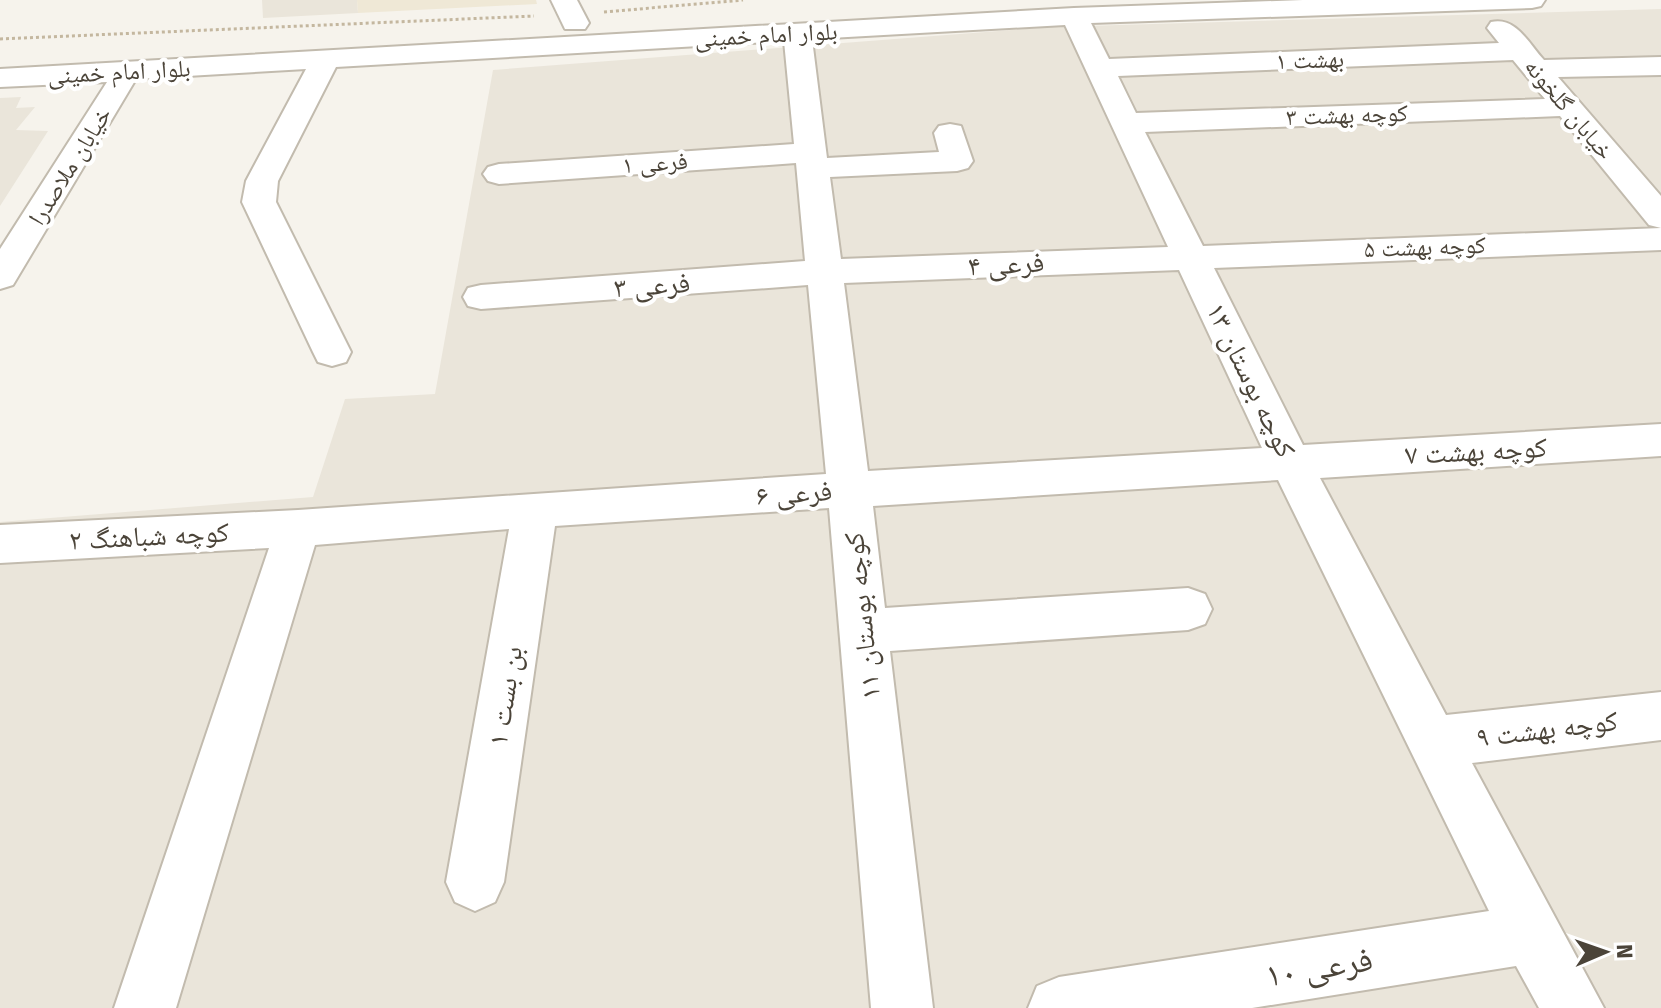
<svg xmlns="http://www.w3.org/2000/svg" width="1661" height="1008" font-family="'Fira Sans','Noto Naskh Arabic',sans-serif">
<rect width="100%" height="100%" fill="#f6f3ec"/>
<g fill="#eae5da">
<path d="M262,0H357L358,13L263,18Z"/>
<path d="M1661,9V1008H0V522L313,497L345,399L435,394L493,70L1051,27Z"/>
<path d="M21,97L16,108L35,107L16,130L48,131L0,206V98Z"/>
</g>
<path fill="#efe8d6" d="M357,0H536L537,4L358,13Z"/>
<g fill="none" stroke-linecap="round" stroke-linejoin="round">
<defs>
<g id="minor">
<path d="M551,0H577L589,23L585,29H565Z"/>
<path d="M1303,0H1545L1541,6L1532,8L1091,23L1109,59L1499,43L1487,28L1491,22C1516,16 1529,44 1544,60L1661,57V75L1558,77L1661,196V228L1649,225L1560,116L1145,132L1203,246L1661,228V250L1214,268L1303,445L1661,424V456L1320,478L1446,715L1661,692V740L1472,763L1604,1008H1539L1516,966L1252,1008H1028L1037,986L1059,977L1489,911L1278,480L873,506L885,608L1188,588L1205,594L1212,609L1205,624L1188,630L890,651L933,1008H871L829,508L555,526L504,882L495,902L475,911L455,902L446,882L509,529L315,545L176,1008H114L269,548L0,563V525L298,510L826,474L808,285L481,309L468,306L463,297L468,288L481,285L805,261L796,163L499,184L488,181L483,174L488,167L499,164L794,144L784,41L336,67L278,181L276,202L351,352L346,362L332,366L318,362L313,352L242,202L246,181L306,69L136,79L13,285L0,289V249L107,82L0,87V69L1074,8ZM1065,25L1168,247L841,259L830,177L957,171L968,168L973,161L961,126L950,124L939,126L934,133L939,152L827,158L812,39ZM1513,60L1545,99L1136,113L1118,76ZM1179,270L1262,448L868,471L844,283Z"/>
</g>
</defs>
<use href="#minor" stroke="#c2bbae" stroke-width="4"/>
<g stroke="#c4b79f" stroke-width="3" stroke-dasharray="3 3" stroke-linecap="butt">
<path d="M604,12L743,0"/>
<path d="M0,39L534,16"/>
</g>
<use href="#minor" fill="#fff" fill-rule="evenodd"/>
</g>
<g text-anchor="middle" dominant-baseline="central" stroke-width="8" stroke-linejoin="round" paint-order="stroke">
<g font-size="24" fill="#4b4439" stroke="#fff">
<text transform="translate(766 35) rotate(-3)">بلوار امام خمینی</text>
<text transform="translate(1310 60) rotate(-2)">بهشت ۱</text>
<text transform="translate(119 72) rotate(-3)">بلوار امام خمینی</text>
<text transform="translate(1569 109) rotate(50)">خیابان گلخونه</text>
<text transform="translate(1347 115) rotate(-2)">کوچه بهشت ۳</text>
<text transform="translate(655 163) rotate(-4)">فرعی ۱</text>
<text transform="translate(70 166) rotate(-58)">خیابان ملاصدرا</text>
<text transform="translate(1425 247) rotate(-2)">کوچه بهشت ۵</text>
</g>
<g font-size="28" fill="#4b4439" stroke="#fff">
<text transform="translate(1006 264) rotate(-3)">فرعی ۴</text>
<text transform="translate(652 285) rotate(-4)">فرعی ۳</text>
<text transform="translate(1251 380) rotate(64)">کوچه بوستان ۱۳</text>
<text transform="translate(1476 451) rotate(-3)">کوچه بهشت ۷</text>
<text transform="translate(794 493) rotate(-4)">فرعی ۶</text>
<text transform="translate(149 536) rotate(-3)">کوچه شباهنگ ۲</text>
<text transform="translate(862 616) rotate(-96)">کوچه بوستان ۱۱</text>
<text transform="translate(505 696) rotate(-81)">بن بست ۱</text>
<text transform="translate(1547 729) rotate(-7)">کوچه بهشت ۹</text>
</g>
<g font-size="34" fill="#4b4439" stroke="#fff">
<text transform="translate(1319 967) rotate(-9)">فرعی ۱۰</text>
</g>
</g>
<g transform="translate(1605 952) rotate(88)" stroke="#ffffff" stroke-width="6" paint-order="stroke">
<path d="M0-6L14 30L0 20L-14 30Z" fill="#4b4439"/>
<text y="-12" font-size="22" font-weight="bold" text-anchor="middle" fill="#4b4439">N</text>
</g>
</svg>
